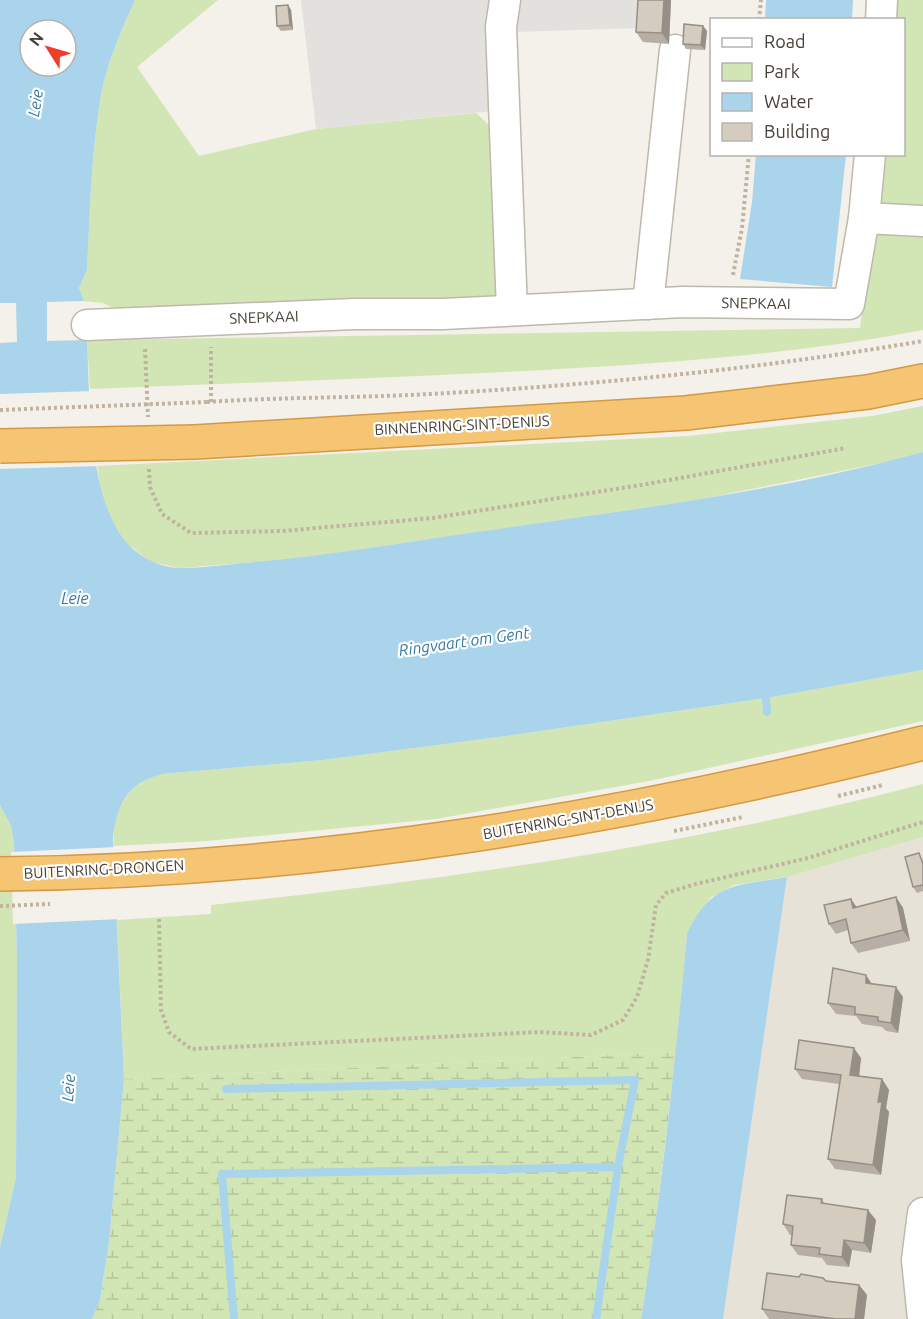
<svg xmlns="http://www.w3.org/2000/svg" width="923" height="1319" font-family="Ubuntu,sans-serif">
<defs>
<pattern id="wetland-marsh" width="20" height="14" patternUnits="userSpaceOnUse" patternTransform="scale(1.5)"><rect width="20" height="14" fill="#d2e5b5"/><path d="M1 5h8M5 5V1M11 12h8M15 12V8" fill="none" stroke="#b6c69c"/></pattern>
</defs>
<rect width="100%" height="100%" fill="#f4f0ea"/>
<path fill="#e7e2d8" d="M923,837V1319H723L787,877Z"/>
<g fill="#d2e5b5">
<path d="M135,0H218L137,67L199,156L316,129L476,113L499,134L501,299L121,311L103,303L84,301L79,288L87,270C90,212 91,153 101,95C107,62 121,31 135,0Z"/>
<path d="M894,0H923V330C798,354 671,363 544,370C393,378 241,383 90,389L87,340L860,328L884,155L904,154V20L893,19Z"/>
<path d="M923,406V452L891,461L697,500L295,559L179,568L151,562L126,543L116,532L103,503L97,466L688,436L872,416Z"/>
<path d="M923,670V721L649,781L436,819L207,841L114,846C111,809 127,784 162,774L323,760L506,736L766,698Z"/>
<path d="M923,784V837L787,877L734,885L710,898L687,934L676,1052L124,1079L117,920L211,914V905C451,879 689,845 923,784Z"/>
<path d="M0,805L11,826L14,843L17,959L16,1177L0,1248Z"/>
</g>
<path fill="url(#wetland-marsh)" d="M676,1052L652,1253L641,1319H92L100,1300L109,1242L124,1079Z"/>
<g fill="#e3e1de">
<path d="M301,0H489L493,111L316,129Z"/>
<path d="M514,0H643L641,28L511,32Z"/>
</g>
<g fill="#aad4ec" fill-rule="evenodd">
<path d="M0,0H135C121,31 107,62 101,95C91,153 90,212 87,270L79,288L84,301L47,302V341L87,340C90,398 87,517 138,553C150,562 166,568 181,568C201,568 222,565 243,563C321,557 399,543 477,532C625,510 779,492 923,452V670L766,698L506,736L323,760L162,774C127,784 117,803 113,838L124,1079L109,1242L100,1300L92,1319H0V1248L16,1177L17,959L14,843L11,826L0,805V343L17,342L16,303H0ZM30,30H66V66H30Z"/>
<path d="M766,0H853L852,19H765Z"/>
<path d="M756,155H846L832,287L740,279L752,202Z"/>
<path d="M787,877L723,1319H641C662,1191 675,1062 687,934C711,881 737,886 787,877Z"/>
</g>
<g fill="#f4f0ea">
<path d="M93,391L100,466L0,469V394Z"/>
<path d="M117,847L120,919L13,924L11,852Z"/>
</g>
<g fill="none" stroke-linecap="round" stroke-linejoin="round">
<g stroke="#aad4ec" stroke-width="8">
<path d="M766,698L767,712"/>
<path d="M226,1089L635,1080L618,1167"/>
<path d="M234,1319L222,1174L618,1167L596,1319"/>
</g>
<defs>
<g id="minor">
<path d="M505,0L501,27L512,310"/>
<path d="M881,20L882,0"/>
<path d="M864,218L923,221"/>
<path d="M648,304L675,50"/>
<path d="M87,325L355,314H443L683,302L849,304L864,218L870,154"/>
<path d="M923,1319L917,1260L923,1213"/>
</g>
<g id="highway">
<path d="M195,442L686,413L868,392L923,381"/>
<path d="M0,874C312,871 621,819 923,743"/>
</g>
</defs>
<use href="#minor" stroke="#bfb8ad" stroke-width="33"/>
<use href="#highway" stroke="#d49943" stroke-width="36"/>
<g stroke="#c0b39f" stroke-width="4" stroke-dasharray="3 3" stroke-linecap="butt">
<path d="M759,20L761,0"/>
<path d="M733,275L742,228L749,154"/>
<path d="M145,349L148,417"/>
<path d="M207,402C281,397 356,398 430,394C595,385 760,369 923,341"/>
<path d="M211,402V347"/>
<path d="M149,469L150,487L162,514L191,533L282,531L433,518L647,484L846,448"/>
<path d="M838,796L883,785"/>
<path d="M674,831L743,817"/>
<path d="M0,906L50,904"/>
<path d="M159,919L161,1010L169,1032L191,1049L540,1032L591,1035L623,1020L637,997L648,960L656,905L666,893L696,884L808,858L923,822"/>
</g>
<use href="#minor" stroke="#fff" stroke-width="30"/>
<use href="#highway" stroke="#f5c574" stroke-width="33"/>
<defs>
<path id="highway-bridge" d="M0,446L195,442"/>
</defs>
<use href="#highway-bridge" stroke="#d49943" stroke-width="36" stroke-linecap="butt"/>
<path stroke="#c0b39f" stroke-width="4" stroke-dasharray="3 3" stroke-linecap="butt" d="M0,410L207,402"/>
<use href="#highway-bridge" stroke="#f5c574" stroke-width="33"/>
</g>
<g fill="#b7afa5">
<path d="M638,0H671L669,44L643,42L636,32Z"/>
<path d="M288,5L291,10L293,30L281,31L277,26Z"/>
<path d="M703,26L707,31L705,50L686,49L683,44Z"/>
<path d="M923,858V891L917,893L913,887Z"/>
<path d="M896,897L903,908L910,941L858,953L851,943L848,930L836,934L829,924L857,907Z"/>
<path d="M866,975L872,984L903,997L898,1033L886,1031L882,1027L862,1024L856,1016L836,1014L828,1003Z"/>
<path d="M861,1058L859,1076L882,1079L889,1090L886,1108L889,1112L881,1175L835,1169L828,1159L839,1084L802,1079L795,1069Z"/>
<path d="M822,1199L825,1204L876,1220L871,1253L852,1250L849,1267L827,1265L822,1258L798,1255L791,1245L792,1235H790L783,1224Z"/>
<path d="M826,1281L859,1285L867,1295L864,1319H769L762,1309Z"/>
</g>
<g fill="#958f86">
<path d="M664,0H671L669,44L662,33Z"/>
<path d="M288,5L291,10L293,30L290,25Z"/>
<path d="M703,26L707,31L705,50L701,45Z"/>
<path d="M896,897L903,908L910,941L903,930Z"/>
<path d="M851,899L858,909L853,908Z"/>
<path d="M866,975L873,986L866,983Z"/>
<path d="M896,987L903,997L898,1033L891,1023Z"/>
<path d="M854,1048L861,1058L858,1086L850,1075Z"/>
<path d="M882,1079L889,1090L886,1108L889,1112L881,1175L873,1165L878,1102Z"/>
<path d="M868,1210L876,1220L871,1253L864,1243Z"/>
<path d="M844,1240L852,1250L849,1267L842,1257Z"/>
<path d="M859,1285L867,1295L864,1319H855Z"/>
</g>
<g fill="#d5ccc0" stroke="#958f86" stroke-width="1.5">
<path d="M638,0H664L662,33L636,32Z"/>
<path d="M288,5L290,25L277,26L276,6Z"/>
<path d="M684,24L703,26L701,45L683,44Z"/>
<path d="M919,853L923,864V885L913,887L905,857Z"/>
<path d="M896,897L903,930L851,943L846,919L829,924L824,905L851,899L853,908Z"/>
<path d="M833,968L866,975V983L896,987L891,1023L878,1021V1017L855,1014V1007L828,1003Z"/>
<path d="M799,1040L854,1048L850,1075L882,1079L878,1102H882L873,1165L828,1159L841,1075L795,1069Z"/>
<path d="M787,1195L822,1199L821,1203L868,1210L864,1243L844,1240L842,1257L819,1254L820,1248L791,1245L793,1226L783,1224Z"/>
<path d="M767,1273L799,1277L801,1274L823,1278L826,1281L859,1285L855,1319H836L762,1309Z"/>
</g>
<g text-anchor="middle" dominant-baseline="central" stroke-width="4.5" stroke-linejoin="round" paint-order="stroke">
<g font-size="15" fill="#474138" stroke="#fff">
<text transform="translate(756 303) rotate(1)">SNEPKAAI</text>
<text transform="translate(264 317) rotate(-2)">SNEPKAAI</text>
<text transform="translate(462 425) rotate(-3)">BINNENRING-SINT-DENIJS</text>
<text transform="translate(568 819) rotate(-10)">BUITENRING-SINT-DENIJS</text>
<text transform="translate(104 869) rotate(-3)">BUITENRING-DRONGEN</text>
</g>
<g font-size="16" font-style="italic" fill="#357aa5" stroke="#fff">
<text transform="translate(35 103) rotate(-81)">Leie</text>
<text x="75" y="598">Leie</text>
<text transform="translate(464 641) rotate(-8)">Ringvaart om Gent</text>
<text transform="translate(68 1088) rotate(-86)">Leie</text>
</g>
</g>
<rect x="710" y="18" width="195" height="138" fill="#ffffff" stroke="#b5b3af" stroke-width="1.5"/>
<rect x="722" y="38" width="30" height="9" fill="#ffffff" stroke="#b5b3af" stroke-width="1.5"/>
<text x="764" y="48" font-size="18" fill="#474138">Road</text>
<rect x="722" y="63" width="30" height="18" fill="#d2e5b5" stroke="#b5b3af" stroke-width="1.5"/>
<text x="764" y="78" font-size="18" fill="#474138">Park</text>
<rect x="722" y="93" width="30" height="18" fill="#aad4ec" stroke="#b5b3af" stroke-width="1.5"/>
<text x="764" y="108" font-size="18" fill="#474138">Water</text>
<rect x="722" y="123" width="30" height="18" fill="#d5ccc0" stroke="#b5b3af" stroke-width="1.5"/>
<text x="764" y="138" font-size="18" fill="#474138">Building</text>
<g transform="translate(48 48) rotate(307)"><circle r="28" fill="#ffffff" stroke="#b5b3af" stroke-width="1.5"/>
<path d="M0-4.5L10 22L0 15L-10 22Z" fill="#ed3e28"/>
<text y="-9" font-size="16" font-weight="bold" text-anchor="middle" fill="#474138">N</text>
</g>
</svg>
